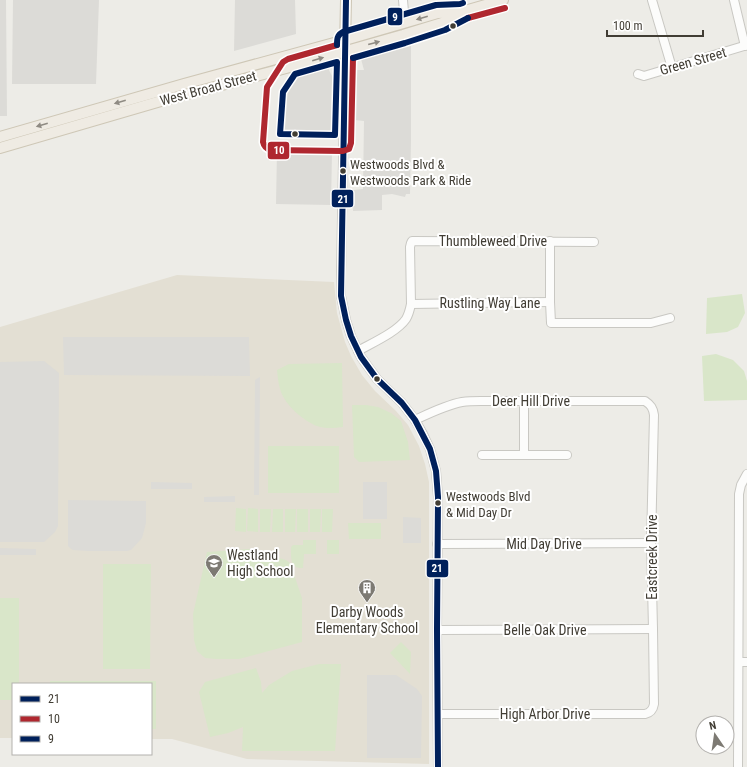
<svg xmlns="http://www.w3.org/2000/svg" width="747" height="767" font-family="'Roboto Condensed',sans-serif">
<rect width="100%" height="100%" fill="#edece7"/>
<path fill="#e3dfd3" d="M177,275L334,282L337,313L345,342L351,356L362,375L375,391L396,411L408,425L419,446L425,464L429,482V764L247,759L172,739H151V684H13V738H0V327Z"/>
<g fill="#d9e6c9">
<path d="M742,294L745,313L738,327L727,332L706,334L707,298Z"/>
<path d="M716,354L733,360L744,371L747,381V400L704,401L702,356Z"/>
<path d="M342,363L343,427C335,428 325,429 317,426C306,422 290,409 284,398C279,390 278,380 277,370L289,364Z"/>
<path d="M352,405H366L378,407L391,413L401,421L408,442L410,460L359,462L354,457Z"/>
<rect x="268" y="446" width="71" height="47"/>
<path d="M236,508L246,509V532L235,531Z"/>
<path d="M248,508L258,509V532L247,531Z"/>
<path d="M260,509H271L270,532H260Z"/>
<path d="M273,509H283V532H272Z"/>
<path d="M285,509H296L295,532H285Z"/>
<rect x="297" y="509" width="11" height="23"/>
<path d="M310,509H321L320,532H310Z"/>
<path d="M322,509H333L332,532H322Z"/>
<path d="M348,523H381V539H349Z"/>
<path d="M303,540H316V554H304L303,568C302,568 297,568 296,567C290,564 291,553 291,547L293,545H303Z"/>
<rect x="327" y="540" width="12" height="14"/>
<path d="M249,549L286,560L290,563L302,598V642L239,659H216L205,658L197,651L194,640L193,614L207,552Z"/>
<path d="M103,564H151L150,669H103Z"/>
<path d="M0,598H19V684H13V700H0Z"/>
<path d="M401,642L411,652L410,674L390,653Z"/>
<path d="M319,664H341L335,751H242L243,727L228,733L210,737L199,692L205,682L256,668L261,682L262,693L269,685L292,671Z"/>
<path d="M50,681H156V729H151V684H50Z"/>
</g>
<g fill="#dcdbd7">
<path d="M0,0H6L7,116H0Z"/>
<path d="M13,0H99L96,84H12Z"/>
<path d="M235,0H295L296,34L234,51Z"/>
<path d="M411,45V140L410,194H406L405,197L392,194L382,195V210L353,211L354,190L363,189L364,121L355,120V70H364L361,59Z"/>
<path d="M328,68L332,76V131L326,134L283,132L286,80Z"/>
<path d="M277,151L332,152L331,205L276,204Z"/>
<path d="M63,337H249L250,376L64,375Z"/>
<path d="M44,361L59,373L58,526L55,532L44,542H0V362Z"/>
<path d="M260,377L259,495H254L255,380Z"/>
<path d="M151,482L192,483V489H151Z"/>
<rect x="363" y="482" width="24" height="37"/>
<path d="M235,496V502H204V497Z"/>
<path d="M68,500L146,501V523L142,538L131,550L127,551H88L73,550L70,548L68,546Z"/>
<path d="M403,517L421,518V543H403Z"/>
<path d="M0,548L36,549V555H0Z"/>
<path d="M367,675H396L417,689L422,696L421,758H367Z"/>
</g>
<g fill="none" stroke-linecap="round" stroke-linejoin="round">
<defs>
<g id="minor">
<path d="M403,0L405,23"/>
<path d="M652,0L672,68"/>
<path d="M734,0L745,46"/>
<path d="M345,51L341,273V296L346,320L351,336L358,351L361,357L377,379L402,403L415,420L423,434L430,449L436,471L438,497L437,630L438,767"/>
<path d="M638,74L644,76L747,45"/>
<path d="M550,241V302L551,323H651L670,318"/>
<path d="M411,304L550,302"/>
<path d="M358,351C372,343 397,332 406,319C409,314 410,309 411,304L410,247L411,243L412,241L594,242"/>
<path d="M524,401V455"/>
<path d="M415,420C430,413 446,405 462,402C469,401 475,401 481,401H645C651,405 653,408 654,415L651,543L653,629L654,704C653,710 650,713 645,714H438"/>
<path d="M482,455H567"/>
<path d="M437,544L651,543"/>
<path d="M437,630L653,629"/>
<path d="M739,662H747"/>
<path d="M738,767L739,494L741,485L747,474"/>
</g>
<g id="major">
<path d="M345,47L346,0"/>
<path d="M0,137L184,84L345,40L438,13L459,12"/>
<path d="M0,148L161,101L290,67L403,35L442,23L461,12L503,0"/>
</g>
</defs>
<use href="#minor" stroke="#c9c8c3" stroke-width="10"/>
<use href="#major" stroke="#cec7b6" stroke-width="12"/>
<use href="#minor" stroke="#fcfcfb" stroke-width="8"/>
<use href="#major" stroke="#efebe3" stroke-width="10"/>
<defs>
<path id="bus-1" d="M346,0L341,296L346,320L351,336L361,357L377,379L402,403L415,420L430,449L436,471L438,497L437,630L438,767"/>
<g id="bus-2">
<path d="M468,18L505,8"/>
<path d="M337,45L288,59L283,62L267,87L263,142C264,147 266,149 271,150L343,151L349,149L351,143L353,58"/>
</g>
<g id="bus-3">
<path d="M337,45C337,39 337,35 343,32L436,5L460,4L463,3"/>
<path d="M353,58L405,43L445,30L468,18"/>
<path d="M337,62L335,135L280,134L283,92L295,74Z"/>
</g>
</defs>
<use href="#bus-1" stroke="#fff" stroke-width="9"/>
<use href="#bus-2" stroke="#fff" stroke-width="9"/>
<use href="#bus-3" stroke="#fff" stroke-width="9"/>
<use href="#bus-1" stroke="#00205b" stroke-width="6"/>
<use href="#bus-2" stroke="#af272f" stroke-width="6"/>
<use href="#bus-3" stroke="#00205b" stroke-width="6"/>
</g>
<defs><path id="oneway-solid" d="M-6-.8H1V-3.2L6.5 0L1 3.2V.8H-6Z"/></defs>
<g fill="#8f8b83">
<use href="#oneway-solid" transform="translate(422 18) rotate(164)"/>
<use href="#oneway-solid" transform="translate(374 43) rotate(-15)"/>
<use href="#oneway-solid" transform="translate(318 59) rotate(-16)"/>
<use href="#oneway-solid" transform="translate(120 102) rotate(164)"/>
<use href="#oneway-solid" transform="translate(42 125) rotate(164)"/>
</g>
<defs>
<symbol id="school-pin" viewBox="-11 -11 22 30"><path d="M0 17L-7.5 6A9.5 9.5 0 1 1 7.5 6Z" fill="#7d7a73" stroke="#fff"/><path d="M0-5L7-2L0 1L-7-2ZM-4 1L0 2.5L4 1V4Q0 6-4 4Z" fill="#fff"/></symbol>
<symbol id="building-pin" viewBox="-11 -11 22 30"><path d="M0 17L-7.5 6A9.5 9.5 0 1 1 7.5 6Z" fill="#7d7a73" stroke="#fff"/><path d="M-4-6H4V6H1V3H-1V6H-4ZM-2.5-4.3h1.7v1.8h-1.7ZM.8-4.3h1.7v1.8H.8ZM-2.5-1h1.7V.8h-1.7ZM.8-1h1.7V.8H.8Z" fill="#fff"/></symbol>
</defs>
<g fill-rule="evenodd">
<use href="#school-pin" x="204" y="553" width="20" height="27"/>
<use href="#building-pin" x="357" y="578" width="20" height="27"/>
</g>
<g fill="#413d34" stroke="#fff" stroke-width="1.5">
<circle cx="453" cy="26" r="3.5"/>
<circle cx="295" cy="134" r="3.5"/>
<circle cx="343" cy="171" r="3.5"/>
<circle cx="377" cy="379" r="3.5"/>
<circle cx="438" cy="503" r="3.5"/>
</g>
<g text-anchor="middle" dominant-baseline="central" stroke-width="4" stroke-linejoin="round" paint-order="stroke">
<g font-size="13" fill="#413d34" stroke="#fff" text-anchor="start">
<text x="350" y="164">Westwoods Blvd &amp;<tspan x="350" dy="16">Westwoods Park &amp; Ride</tspan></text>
<text x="446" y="496">Westwoods Blvd<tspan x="446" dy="16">&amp; Mid Day Dr</tspan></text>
</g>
<g font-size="14" fill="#413d34" stroke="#fff">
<text transform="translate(693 61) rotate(-16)">Green Street</text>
<text transform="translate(208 88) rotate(-15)">West Broad Street</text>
<text x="493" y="241">Thumbleweed Drive</text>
<text x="490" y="303">Rustling Way Lane</text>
<text x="531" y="401">Deer Hill Drive</text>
<text x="544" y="544">Mid Day Drive</text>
<text transform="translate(652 557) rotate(-90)">Eastcreek Drive</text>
<text x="545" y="630">Belle Oak Drive</text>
<text x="545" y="714">High Arbor Drive</text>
</g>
<g font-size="14" fill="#413d34" stroke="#fff" text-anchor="start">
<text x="227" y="555">Westland<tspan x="227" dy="16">High School</tspan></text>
<text x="367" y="612" text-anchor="middle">Darby Woods<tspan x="367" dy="16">Elementary School</tspan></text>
</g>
</g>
<g stroke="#fff" stroke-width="1.5">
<rect x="387" y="7" width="16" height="19" rx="4" fill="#00205b"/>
<rect x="267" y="141" width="23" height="19" rx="4" fill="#af272f"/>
<rect x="331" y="189" width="23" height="19" rx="4" fill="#00205b"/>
<rect x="426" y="559" width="23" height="19" rx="4" fill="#00205b"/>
</g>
<g font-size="11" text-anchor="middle" font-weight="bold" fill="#fff">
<text x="395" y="21">9</text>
<text x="279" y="154">10</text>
<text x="343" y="203">21</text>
<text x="437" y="572">21</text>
</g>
<rect x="12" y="683" width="140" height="72" fill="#ffffff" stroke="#b3b1ae"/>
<rect x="20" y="696" width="20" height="6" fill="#00205b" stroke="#b3b1ae"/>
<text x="48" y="703" font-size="12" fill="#413d34">21</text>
<rect x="20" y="716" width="20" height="6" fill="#af272f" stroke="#b3b1ae"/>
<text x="48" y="723" font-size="12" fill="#413d34">10</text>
<rect x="20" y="736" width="20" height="6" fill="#00205b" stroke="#b3b1ae"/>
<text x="48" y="743" font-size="12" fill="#413d34">9</text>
<g transform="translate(715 735) rotate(347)"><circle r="19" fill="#ffffff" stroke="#b3b1ae"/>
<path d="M0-3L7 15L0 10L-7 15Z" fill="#7d7a73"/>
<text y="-6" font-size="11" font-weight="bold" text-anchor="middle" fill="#413d34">N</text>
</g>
<path d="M607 30v6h96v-6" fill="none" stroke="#413d34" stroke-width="2"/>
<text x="613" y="30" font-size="12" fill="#413d34" stroke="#ffffff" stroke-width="3" paint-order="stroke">100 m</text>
</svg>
